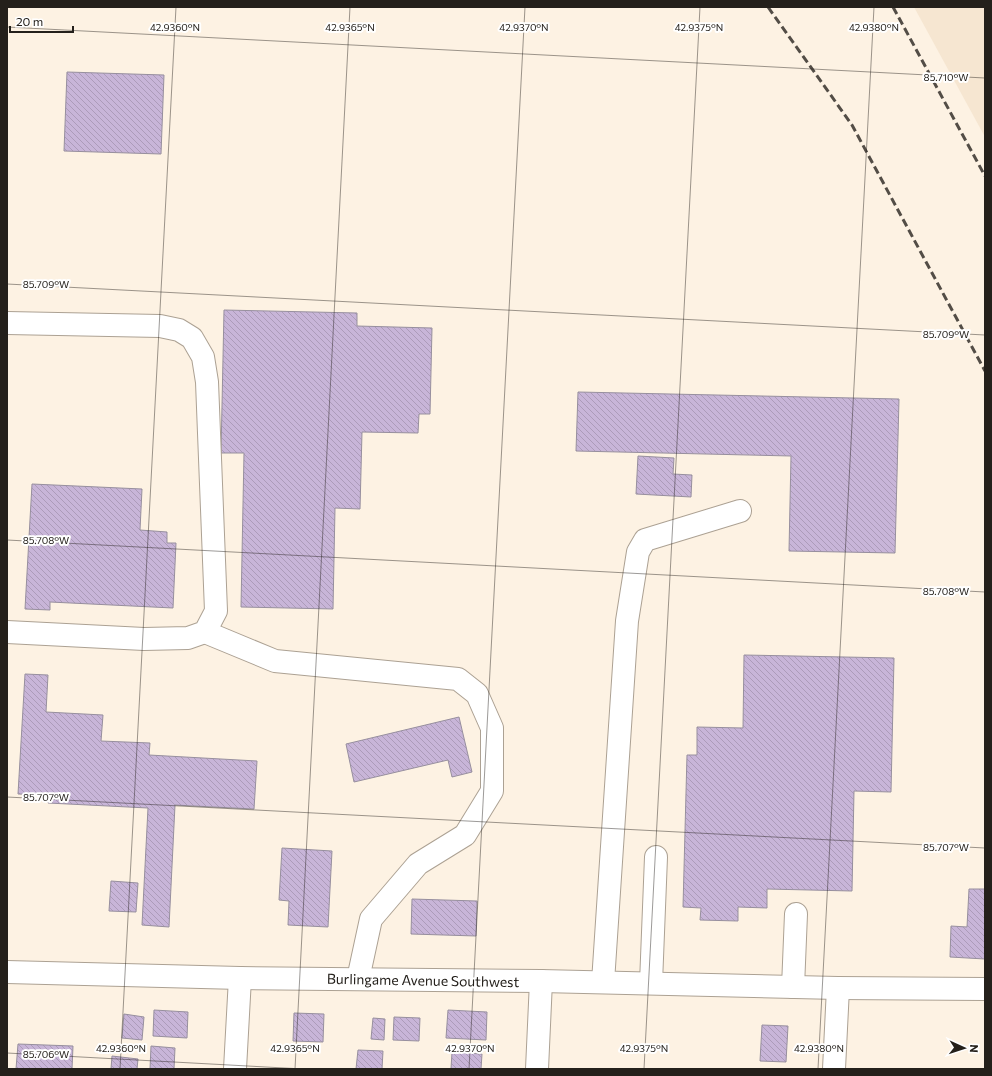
<svg xmlns="http://www.w3.org/2000/svg" width="992" height="1076" font-family="Commissioner,sans-serif">
<defs>
<pattern id="building-back-hatch" width="6" height="6" patternUnits="userSpaceOnUse"><rect width="6" height="6" fill="#c8b5d8"/><path d="M-1 5l2 2M0 0l6 6M5-1l2 2" fill="none" stroke="#ac9bb9"/></pattern>
</defs>
<rect width="100%" height="100%" fill="#fdf2e3"/>
<path fill="#f6e6d1" d="M914,7H985V137Z"/>
<g fill="url(#building-back-hatch)" stroke="#978f9e">
<path d="M67,72L164,75L161,154L64,151Z"/>
<path d="M224,310L357,313V326L432,328L430,414H419L418,433L362,432L360,509L335,508L333,609L241,607L244,453H221Z"/>
<path d="M578,392L899,399L895,553L789,551L791,456L576,451Z"/>
<path d="M638,456L674,458L673,474L692,475L691,497L636,494Z"/>
<path d="M32,484L142,489L140,530L167,532V543H176L173,608L50,602V610L25,609Z"/>
<path d="M744,655L894,658L891,792L854,791L852,891L767,889V908L738,907V921L700,920L701,908L683,907L687,755H697V727L743,728Z"/>
<path d="M25,674L48,675L46,712L103,715L101,741L150,743L149,755L257,761L254,809L175,805L169,927L142,925L148,808L48,803L49,795L18,794Z"/>
<path d="M459,717L472,772L452,777L448,760L354,782L346,744Z"/>
<path d="M282,848L332,851L328,927L288,925L289,901L279,900Z"/>
<path d="M111,881L138,883L136,912L109,911Z"/>
<path d="M969,889H985V959L950,957L951,926L967,927Z"/>
<path d="M412,899L477,901L476,936L411,934Z"/>
<path d="M154,1010L188,1012L187,1038L153,1036Z"/>
<path d="M448,1010L487,1012L486,1040L446,1038Z"/>
<path d="M294,1013L324,1014L323,1042L293,1041Z"/>
<path d="M124,1014L144,1017L142,1040L122,1038Z"/>
<path d="M394,1017L420,1018L419,1041L393,1040Z"/>
<path d="M373,1018L385,1019L384,1040L371,1039Z"/>
<path d="M762,1025L788,1026L786,1062L760,1061Z"/>
<path d="M18,1044L73,1046L72,1069H16Z"/>
<path d="M151,1046L175,1048L174,1069H150Z"/>
<path d="M358,1050L383,1051L382,1069H356Z"/>
<path d="M452,1052L482,1054L481,1069H451Z"/>
<path d="M112,1056L138,1059L137,1069H111Z"/>
</g>
<g fill="none" stroke-linecap="round" stroke-linejoin="round">
<defs>
<g id="minor">
<path d="M7,323L160,326L179,330L192,338L203,357L207,382L216,611L205,632L188,638L144,639L7,632"/>
<path d="M205,632L275,661L458,679L477,694L492,728V791L465,835L418,864L371,919L358,979"/>
<path d="M7,972L240,978L541,981L838,988L985,989"/>
<path d="M603,982L627,621L638,552L645,540L740,511"/>
<path d="M651,983L656,857"/>
<path d="M793,987L796,914"/>
<path d="M235,1069L240,978"/>
<path d="M537,1069L541,981"/>
<path d="M834,1069L838,988"/>
</g>
</defs>
<use href="#minor" stroke="#aca193" stroke-width="24"/>
<use href="#minor" stroke="#fff" stroke-width="22"/>
<g stroke="#534d46" stroke-width="3" stroke-dasharray="8 4" stroke-linecap="butt">
<path d="M768,7L852,125L985,371"/>
<path d="M893,7L985,176"/>
</g>
</g>
<path fill="none" stroke="#24201b" stroke-width="1" stroke-opacity="0.45" d="M7,27L985,78M7,284L985,335M7,540L985,592M7,797L985,848M7,1053L303,1069M120,1069L176,7M295,1069L350,7M469,1069L525,7M644,1069L700,7M818,1069L874,7"/>
<g text-anchor="middle" dominant-baseline="central" stroke-width="4" stroke-linejoin="round" paint-order="stroke">
<g font-size="14" fill="#24201b" stroke="#fff">
<text transform="translate(423 980) rotate(1)">Burlingame Avenue Southwest</text>
</g>
</g>
<g font-size="10" text-anchor="middle" fill="#24201b" stroke="#fff" stroke-width="4" stroke-linejoin="round" paint-order="stroke">
<text x="175" y="31">42.9360°N</text>
<text x="350" y="31">42.9365°N</text>
<text x="524" y="31">42.9370°N</text>
<text x="699" y="31">42.9375°N</text>
<text x="874" y="31">42.9380°N</text>
<text x="946" y="81">85.710°W</text>
<text x="46" y="288">85.709°W</text>
<text x="946" y="338">85.709°W</text>
<text x="46" y="544">85.708°W</text>
<text x="946" y="595">85.708°W</text>
<text x="46" y="801">85.707°W</text>
<text x="946" y="851">85.707°W</text>
<text x="121" y="1052">42.9360°N</text>
<text x="295" y="1052">42.9365°N</text>
<text x="470" y="1052">42.9370°N</text>
<text x="644" y="1052">42.9375°N</text>
<text x="819" y="1052">42.9380°N</text>
<text x="46" y="1058">85.706°W</text>
</g>
<rect width="992" height="1076" fill="none" stroke="#24201b" stroke-width="16"/>
<g transform="translate(964 1048) rotate(93)" stroke="#ffffff" stroke-width="3" paint-order="stroke">
<path d="M0-3L7 15L0 10L-7 15Z" fill="#24201b"/>
<text y="-6" font-size="11" font-weight="bold" text-anchor="middle" fill="#24201b">N</text>
</g>
<path d="M10 26v6h63v-6" fill="none" stroke="#24201b" stroke-width="2"/>
<text x="16" y="26" font-size="12" fill="#24201b" stroke="#ffffff" stroke-width="3" paint-order="stroke">20 m</text>
</svg>
